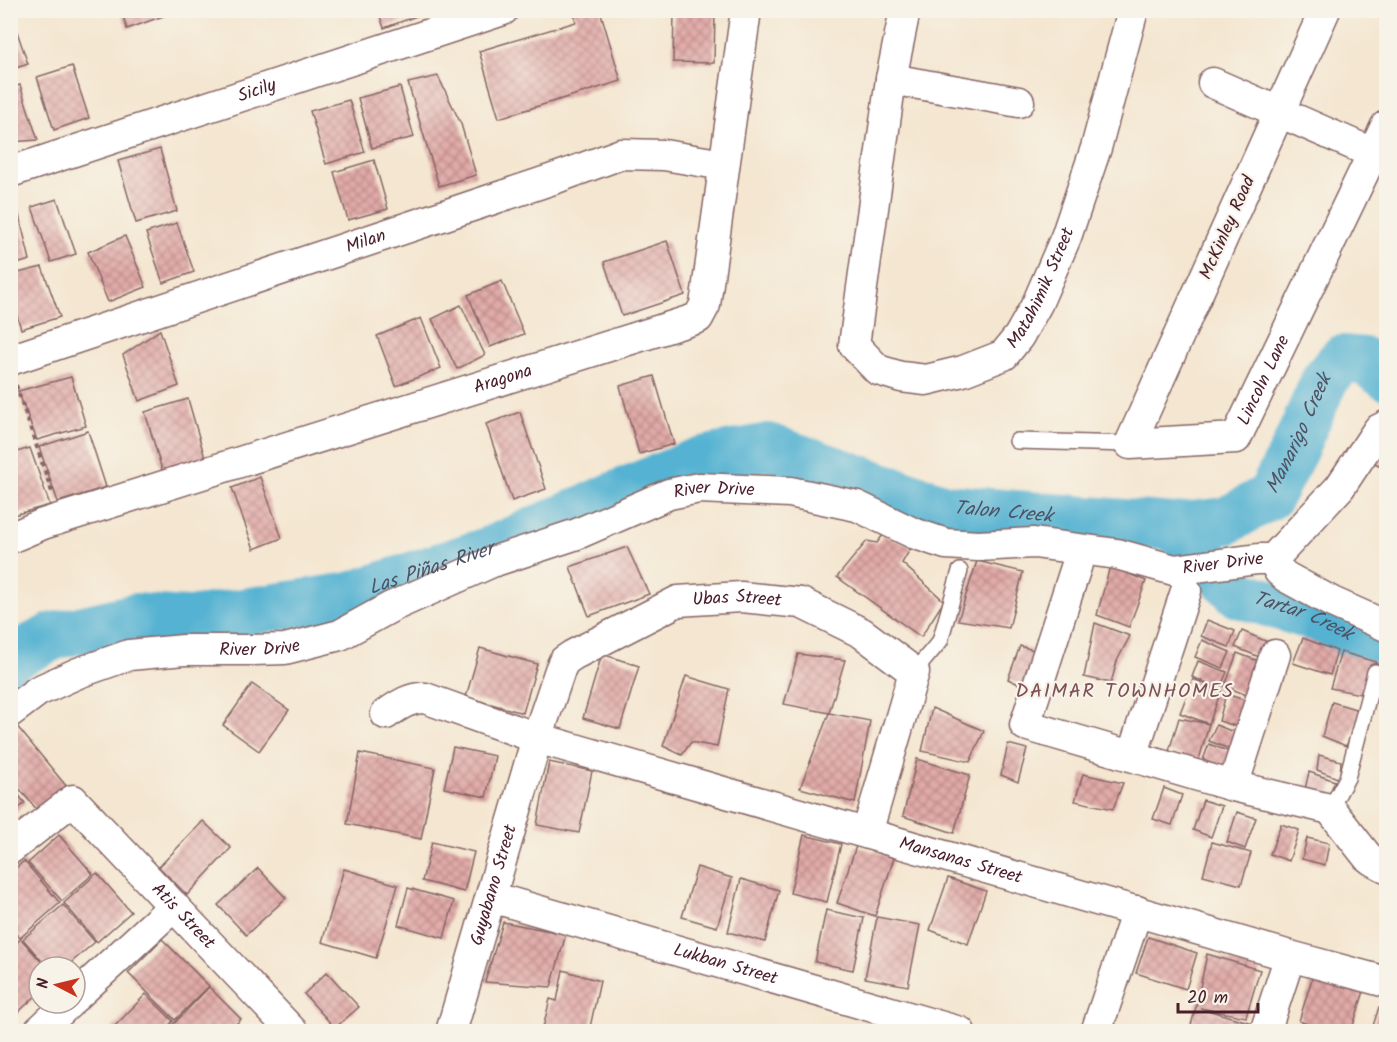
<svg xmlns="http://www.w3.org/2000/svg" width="1397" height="1042" font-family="Kalam,sans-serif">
<defs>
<pattern id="building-cross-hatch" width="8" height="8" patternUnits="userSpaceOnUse" patternTransform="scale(1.5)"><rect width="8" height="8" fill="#e1aaa8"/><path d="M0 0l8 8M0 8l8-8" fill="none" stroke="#b88a89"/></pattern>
</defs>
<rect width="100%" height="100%" fill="#f7f3e8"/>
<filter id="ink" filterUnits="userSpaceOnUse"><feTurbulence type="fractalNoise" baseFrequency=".0167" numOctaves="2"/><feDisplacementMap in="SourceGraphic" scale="12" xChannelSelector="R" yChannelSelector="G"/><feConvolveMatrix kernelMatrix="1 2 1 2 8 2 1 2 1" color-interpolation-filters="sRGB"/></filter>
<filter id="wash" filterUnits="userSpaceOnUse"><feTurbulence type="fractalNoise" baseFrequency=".008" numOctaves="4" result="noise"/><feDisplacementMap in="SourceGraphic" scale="24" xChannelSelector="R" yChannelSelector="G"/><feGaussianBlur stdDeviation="1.35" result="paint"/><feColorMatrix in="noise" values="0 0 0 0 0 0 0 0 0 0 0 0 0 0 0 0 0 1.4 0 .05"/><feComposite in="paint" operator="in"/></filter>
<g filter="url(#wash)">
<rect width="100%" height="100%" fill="#f4e6d0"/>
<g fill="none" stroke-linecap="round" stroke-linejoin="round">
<g stroke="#54b2d2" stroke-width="48">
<path id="s1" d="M1179,532L1239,594L1310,616L1369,645L1386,649"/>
<path id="s2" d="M10,658L54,636L135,617L184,621L350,596L490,550L625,491L702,460L768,447L945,508L1173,527L1226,521L1270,496L1294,450L1325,379L1342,359L1364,361L1386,376"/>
</g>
</g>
<g id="blocks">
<g fill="url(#building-cross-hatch)">
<path d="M121,10H164L166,15L127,29Z"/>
<path d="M378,10H430V11L384,28Z"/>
<path d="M573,10H600L621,81L499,118L479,51L576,22Z"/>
<path d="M674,10H715L714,63L673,62Z"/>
<path d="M10,11L28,64L10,70Z"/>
<path d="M72,66L89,118L54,130L37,77Z"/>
<path d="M438,76L461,124L476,175L439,186L408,83Z"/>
<path d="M20,85L38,140L10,142V88Z"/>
<path d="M400,87L414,137L372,148L358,98Z"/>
<path d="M349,100L365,152L326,164L310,111Z"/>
<path d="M160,149L177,211L136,223L118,161Z"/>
<path d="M374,160L388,209L348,220L334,172Z"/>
<path d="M57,199L76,254L51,262L32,207Z"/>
<path d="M17,207L30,260L10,266V209Z"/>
<path d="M177,223L194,272L163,283L146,233Z"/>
<path d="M125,236L146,287L108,302L88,252Z"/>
<path d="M667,241L685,295L622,316L604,262Z"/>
<path d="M42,267L60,317L21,329L10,292V275Z"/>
<path d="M502,281L524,334L490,347L468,295Z"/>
<path d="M461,305L485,355L457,369L432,319Z"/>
<path d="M421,318L441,368L396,386L377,336Z"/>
<path d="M160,330L179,386L139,401L123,355Z"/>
<path d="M654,376L674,444L639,454L620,386Z"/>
<path d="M71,377L86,426L37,440L18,391Z"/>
<path d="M188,399L205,458L162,470L145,412Z"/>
<path d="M520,412L546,489L512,501L486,424Z"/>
<path d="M88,431L106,487L58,502L39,447Z"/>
<path d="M1386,447V469L1373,462Z"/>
<path d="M30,448L50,505L10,516V454Z"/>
<path d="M260,477L282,538L254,549L232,488Z"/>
<path d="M883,535L912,546L902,563L944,601L921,637L837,577L867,541L877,543Z"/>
<path d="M627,547L649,594L589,616L570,567Z"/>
<path d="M977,561L1023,572L1009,628L958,620Z"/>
<path d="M1110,566L1146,581L1129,627L1097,615Z"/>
<path d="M1207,620L1235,631L1229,647L1201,636Z"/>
<path d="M1095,623L1130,636L1117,661L1111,683L1084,677Z"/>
<path d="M1242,631L1270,643L1264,659L1235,647Z"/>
<path d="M1303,638L1337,651L1330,675L1293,663Z"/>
<path d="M1202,640L1230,652L1223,668L1195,657Z"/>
<path d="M1020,646L1043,653L1027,688L1008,679Z"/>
<path d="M480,648L537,664L523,713L466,697Z"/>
<path d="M1341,652L1376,662L1360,694L1330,688Z"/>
<path d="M1237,653L1266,664L1253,698L1225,686Z"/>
<path d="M602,654L639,666L620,729L583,718Z"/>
<path d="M798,654L845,660L829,713L784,704Z"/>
<path d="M1198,661L1227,672L1220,688L1192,677Z"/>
<path d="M686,676L729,689L717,747L691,742L682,755L663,746Z"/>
<path d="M1193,679L1221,691L1209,724L1199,760L1169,751L1179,718L1209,724L1180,713Z"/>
<path d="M252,684L289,710L259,751L223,725Z"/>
<path d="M1226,694L1254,703L1242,728L1219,721Z"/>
<path d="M1332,702L1362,711L1346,746L1322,736Z"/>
<path d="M932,708L984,731L970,762L922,751Z"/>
<path d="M829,713L870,721L855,803L800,788Z"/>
<path d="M16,725L67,787L38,811L10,778V730Z"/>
<path d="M1216,725L1244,736L1237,752L1209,741Z"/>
<path d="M1008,744L1027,749L1018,782L1001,775Z"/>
<path d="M1209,744L1238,755L1231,771L1203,760Z"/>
<path d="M453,747L495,756L486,797L444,788Z"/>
<path d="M360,753L435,768L421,839L347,824Z"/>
<path d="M1319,755L1341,761L1340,779L1317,770Z"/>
<path d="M917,759L970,775L954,833L903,816Z"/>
<path d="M549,762L592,771L579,833L537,825Z"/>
<path d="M1309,772L1335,781L1327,799L1305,789Z"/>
<path d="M1083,774L1123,783L1113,809L1075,801Z"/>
<path d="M10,785L25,803L10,816Z"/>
<path d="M1164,788L1182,795L1172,825L1153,819Z"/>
<path d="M1203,800L1222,806L1211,837L1193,830Z"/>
<path d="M1237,812L1256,818L1245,849L1227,842Z"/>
<path d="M203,821L231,848L187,895L159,867Z"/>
<path d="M1281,824L1299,830L1289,861L1270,854Z"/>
<path d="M59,835L93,874L62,901L28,863Z"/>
<path d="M804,835L841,844L827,902L790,893Z"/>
<path d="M1307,838L1329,843L1325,865L1302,859Z"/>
<path d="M432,842L474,852L464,892L422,881Z"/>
<path d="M1212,842L1251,853L1241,885L1203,875Z"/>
<path d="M856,846L894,858L875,916L837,903Z"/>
<path d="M24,861L60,903L20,938L10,927V873Z"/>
<path d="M697,867L732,878L717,927L682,917Z"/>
<path d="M258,868L286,898L246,935L218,905Z"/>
<path d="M344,869L398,885L376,958L322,942Z"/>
<path d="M97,873L131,912L97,942L64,903Z"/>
<path d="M948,878L986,891L968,944L930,930Z"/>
<path d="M741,879L779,890L765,942L728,932Z"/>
<path d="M408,888L454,901L444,938L398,925Z"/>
<path d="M63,905L95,942L66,967H47L23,939Z"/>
<path d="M826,910L864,918L853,970L815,962Z"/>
<path d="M877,917L920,925L908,986L865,978Z"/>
<path d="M503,922L566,934L551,987L485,982Z"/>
<path d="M1148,937L1197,953L1186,989L1136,973Z"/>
<path d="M21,939L46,967H39V993L13,1017L10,1014V948Z"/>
<path d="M162,939L209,986L175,1020L128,973Z"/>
<path d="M1207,954L1260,970L1246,1017L1200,1008L1252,1023L1250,1032H1189L1196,1007Z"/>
<path d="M563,970L600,981L589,1032H542L550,999L557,1001Z"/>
<path d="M327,972L359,1007L335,1028L304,994Z"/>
<path d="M1314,972L1365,988L1351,1032H1331L1299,1021Z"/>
<path d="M209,987L241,1019L228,1032H166Z"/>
<path d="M146,994L173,1021L163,1032H109Z"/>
<path d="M1379,1007L1386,1009V1032H1371Z"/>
</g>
</g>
</g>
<g filter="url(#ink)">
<use href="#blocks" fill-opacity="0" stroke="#866565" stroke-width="1.5"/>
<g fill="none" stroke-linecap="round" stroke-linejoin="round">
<defs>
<g id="lane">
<path d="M1017,441L1130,444"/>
<path d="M914,672L940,641L960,571"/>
<path d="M1330,809L1347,778L1375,672"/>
</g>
<g id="street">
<path id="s3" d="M905,10L891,79L854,345L878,370L901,377L926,380L963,371L1004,355L1019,336L1037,304L1066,237L1096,148L1133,10"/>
<path id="s4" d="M1325,10L1130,444L1236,438L1386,126"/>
<path d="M891,79L1019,102"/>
<path d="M1213,83L1386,159"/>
<path id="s5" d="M10,172L503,10"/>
<path id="s6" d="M10,360L559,177L621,154L664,155L724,165"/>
<path id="s7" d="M10,538L43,524L698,318L705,305L746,10"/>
<path d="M1273,559L1279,571L1286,577L1332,602L1386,626"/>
<path d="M1077,564L1025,725L1233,786L1330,809L1367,856L1372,860L1386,867"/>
<path id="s8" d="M10,712L38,691L78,673L129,655L184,650H253L285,649L340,635L391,607L492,562L577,534L669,494L699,488L790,492L857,506L913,533L946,544L978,546L1034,543L1117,554L1174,570L1258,559H1273L1340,487L1378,430L1386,426"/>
<path id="s9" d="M386,714C398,706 410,697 425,698L537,738L1290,956L1386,982"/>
<path d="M1132,756L1186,591"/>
<path d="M1233,786L1275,655"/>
<path id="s10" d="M10,849L73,800L293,1032"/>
<path id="s11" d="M491,897L960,1032"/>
<path d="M75,997L174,906"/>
<path d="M38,1032L69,1003"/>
<path id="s12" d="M451,1032L537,738L560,670L564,661L573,655L678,601L741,597L801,603L862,633L914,672L867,833"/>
<path d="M1096,1032L1137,911"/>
<path d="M1265,1032L1290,956"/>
</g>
</defs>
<use href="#lane" stroke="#866565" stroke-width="18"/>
<use href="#street" stroke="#866565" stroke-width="33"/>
<path stroke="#866565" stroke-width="4" stroke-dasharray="4.5 4.5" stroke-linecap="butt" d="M16,385L52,492"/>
<use href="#lane" stroke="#fff" stroke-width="15"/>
<use href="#street" stroke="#fff" stroke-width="30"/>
</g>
</g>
<g text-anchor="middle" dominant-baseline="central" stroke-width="4.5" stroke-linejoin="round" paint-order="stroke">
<g font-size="18" fill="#4a1f2b" stroke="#f7f3e8">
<text stroke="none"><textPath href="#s5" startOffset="260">Sicily</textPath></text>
<text transform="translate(1228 228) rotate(-66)">McKinley Road</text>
<text stroke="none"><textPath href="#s6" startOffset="375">Milan</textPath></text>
<text stroke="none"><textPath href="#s3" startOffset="582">Matahimik Street</textPath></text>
<text stroke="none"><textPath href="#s7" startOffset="518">Aragona</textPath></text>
<text stroke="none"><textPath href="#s4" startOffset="646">Lincoln Lane</textPath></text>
<text stroke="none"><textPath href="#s8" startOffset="750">River Drive</textPath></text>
<text stroke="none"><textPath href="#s8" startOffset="1272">River Drive</textPath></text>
<text stroke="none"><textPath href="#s12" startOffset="576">Ubas Street</textPath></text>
<text stroke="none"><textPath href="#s8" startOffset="264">River Drive</textPath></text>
<text stroke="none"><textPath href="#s9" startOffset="603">Mansanas Street</textPath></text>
<text stroke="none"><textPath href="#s12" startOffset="153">Guyabano Street</textPath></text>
<text stroke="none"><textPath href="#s10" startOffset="240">Atis Street</textPath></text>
<text stroke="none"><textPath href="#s11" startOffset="244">Lukban Street</textPath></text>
</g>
<g font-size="20" font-style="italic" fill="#4e5265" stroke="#f7f3e8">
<text stroke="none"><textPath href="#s2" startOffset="1383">Manarigo Creek</textPath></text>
<text stroke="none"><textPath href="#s2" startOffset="1040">Talon Creek</textPath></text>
<text stroke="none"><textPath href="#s2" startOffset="435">Las Piñas River</textPath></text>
<text stroke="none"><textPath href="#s1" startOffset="154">Tartar Creek</textPath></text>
</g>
<g font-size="20" letter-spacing="1.5" fill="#7f5057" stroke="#f7f3e8">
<text x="1125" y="692">DAIMAR TOWNHOMES</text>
</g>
</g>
<rect width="1397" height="1042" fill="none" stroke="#f7f3e8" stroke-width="36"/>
<g transform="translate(57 985) rotate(277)"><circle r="28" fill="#f7f3e8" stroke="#b29e9c" stroke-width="1.5"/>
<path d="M0-4.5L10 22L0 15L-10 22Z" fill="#c8321e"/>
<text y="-9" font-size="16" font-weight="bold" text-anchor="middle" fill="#4a1f2b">N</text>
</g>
<path d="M1178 1003v9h80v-9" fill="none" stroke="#4a1f2b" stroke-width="3"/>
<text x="1187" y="1003" font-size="18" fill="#4a1f2b" stroke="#f7f3e8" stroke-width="4.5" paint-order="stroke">20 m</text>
</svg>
